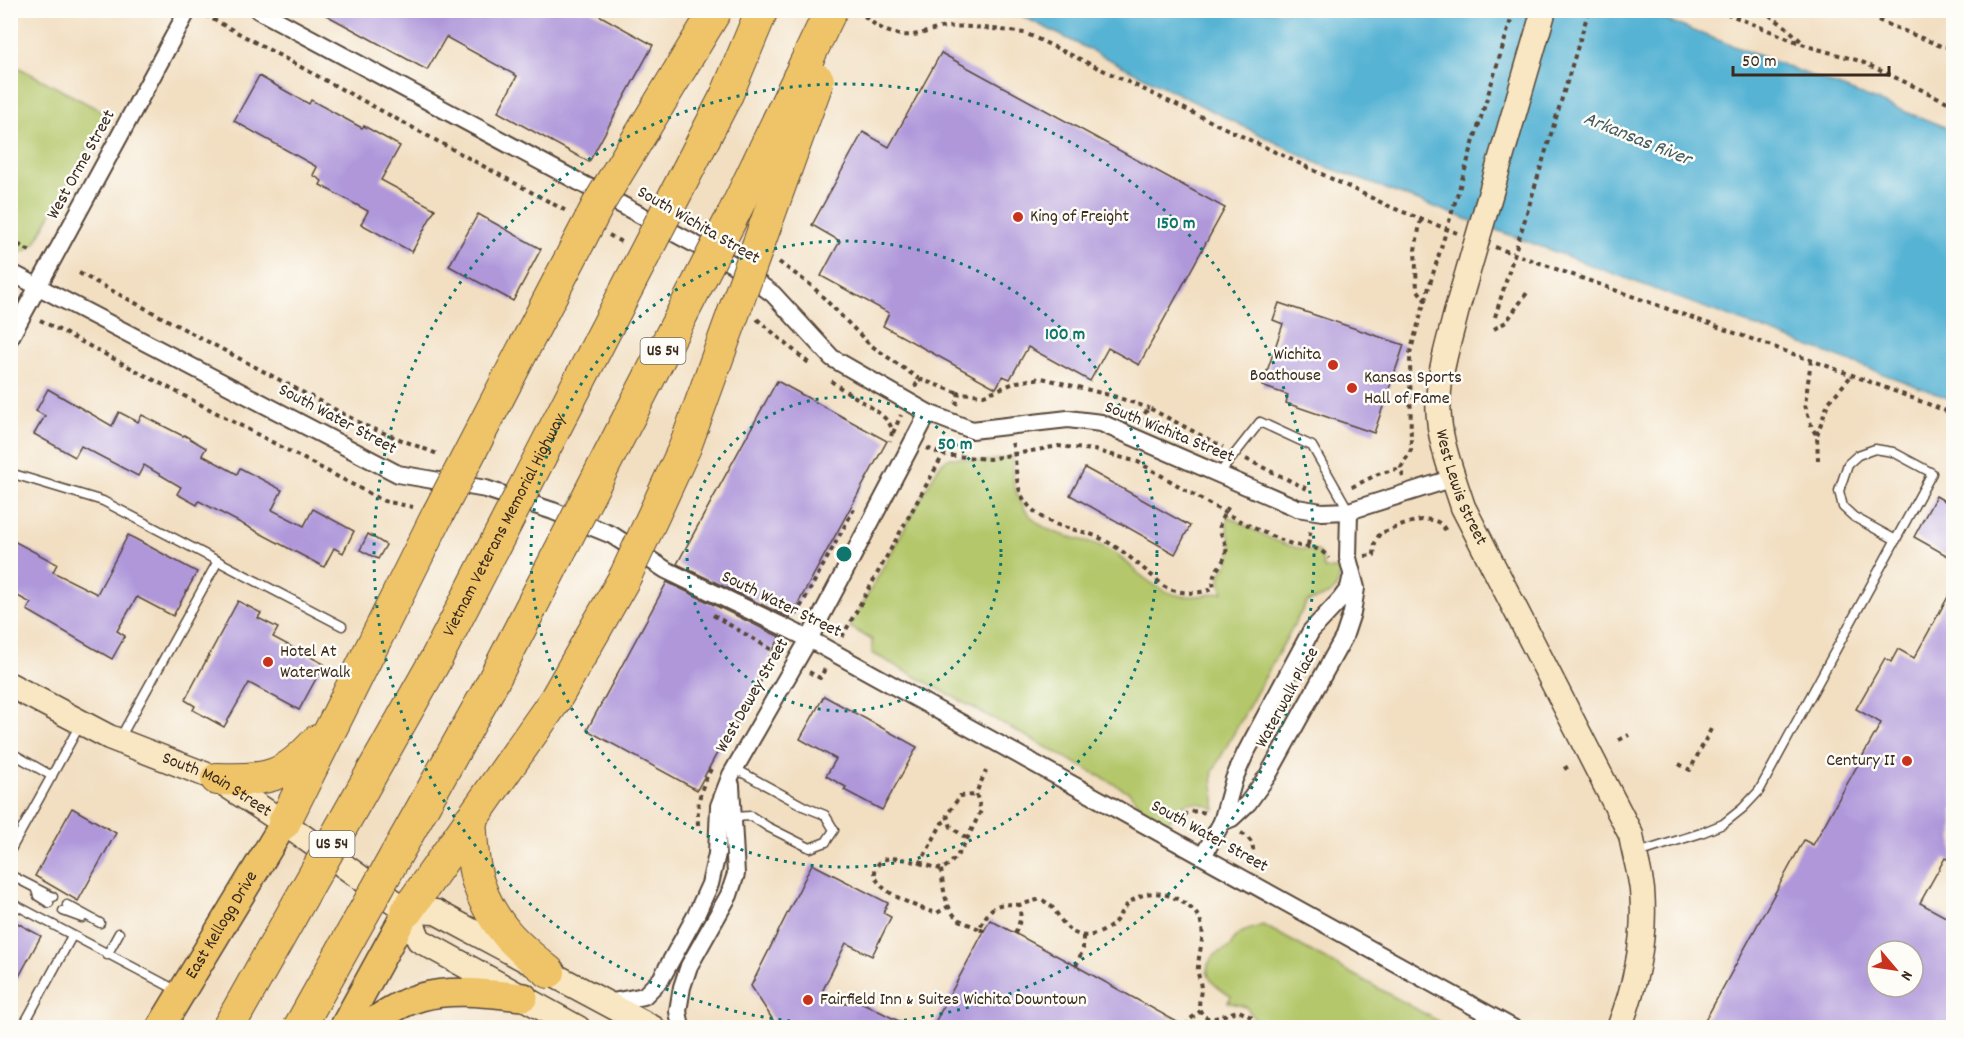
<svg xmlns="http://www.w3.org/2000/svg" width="1964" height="1038" font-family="Dekko,sans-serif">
<rect width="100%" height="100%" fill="#fdfcf7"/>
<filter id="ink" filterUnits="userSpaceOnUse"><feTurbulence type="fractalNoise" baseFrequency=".0167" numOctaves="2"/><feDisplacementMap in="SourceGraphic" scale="12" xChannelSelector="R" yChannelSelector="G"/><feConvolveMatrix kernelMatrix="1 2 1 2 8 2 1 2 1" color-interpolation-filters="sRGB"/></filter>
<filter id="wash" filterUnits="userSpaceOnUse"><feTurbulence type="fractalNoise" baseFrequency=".008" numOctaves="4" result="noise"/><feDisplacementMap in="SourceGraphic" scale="24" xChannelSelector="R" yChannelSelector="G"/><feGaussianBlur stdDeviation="1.35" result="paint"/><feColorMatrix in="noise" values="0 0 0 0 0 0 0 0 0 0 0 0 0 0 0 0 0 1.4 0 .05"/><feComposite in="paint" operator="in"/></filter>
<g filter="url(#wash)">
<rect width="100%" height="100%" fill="#f2dfc2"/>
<g fill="#b4c76b" stroke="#787844" stroke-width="1.5">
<path d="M10,63L107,114L35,243C27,251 22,255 10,252Z"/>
<path d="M1013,456C1008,486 1023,519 1052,531C1072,540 1095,540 1113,552C1122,557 1130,566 1138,573C1170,599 1184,600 1223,592C1214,567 1228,574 1231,553C1233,540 1224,529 1228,516C1257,532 1284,549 1318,551L1321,556L1324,569H1339C1341,594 1328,596 1307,602L1300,614L1213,771C1210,784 1217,796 1215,809C1191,798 1181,800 1168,823L1144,810L1129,792L872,653V640L850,627L939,466C952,450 967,462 984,461C994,461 1004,458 1013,456Z"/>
<path d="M1263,925L1440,1022L1442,1027L1270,1028L1268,1024L1256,1020L1246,1007L1228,1002L1231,996C1216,988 1197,973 1214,956C1219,951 1226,950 1231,946C1234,931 1250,930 1263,925Z"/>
</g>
<path fill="#56b3d4" stroke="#486e79" stroke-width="1.5" d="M1012,11H1642L1953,130V400L1319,164Z"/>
<g id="blocks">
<g fill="#af97da" fill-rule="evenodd">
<path d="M317,10H590L653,45L589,162L498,112L517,76L446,37L427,70Z"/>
<path d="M941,53L1225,208L1139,365L1108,348L1090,381L1028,347L1010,379L1003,376L996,388L883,326L889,313L821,276L840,241L812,225L863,132L889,147Z"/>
<path d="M259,76L309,104L311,100L362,128L364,126L400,146L381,180L435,209L412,252L361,224L368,211L320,185L322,181L313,175L317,167L234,121Z"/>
<path d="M478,214L541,249L513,301L449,266Z"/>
<path d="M1279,303L1404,345L1374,433L1286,403L1288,395L1262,386L1283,324L1273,320Z"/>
<path d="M777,381L887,441L790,618L677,564Z"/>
<path d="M48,389L112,426L119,412L138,422L142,415L183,436L184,435L206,448L202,455L237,474L240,468L282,490L272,510L304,526L313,509L354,531L343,553L334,548L324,567L199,501L197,505L177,494L181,487L144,465L138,476L81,446L75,457L34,434L45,416L36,411Z"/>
<path d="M1085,468L1190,526L1175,554L1070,495Z"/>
<path d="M1936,496L1953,506V559L1914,537Z"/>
<path d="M368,534L386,545L378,559L360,550Z"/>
<path d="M128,535L197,572L173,616L137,597L117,631L125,636L112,659L27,610L31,603L10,592V539L57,564L53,572L97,594Z"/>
<path d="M667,582L780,637L697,790L587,730Z"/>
<path d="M1953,588V862L1945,858L1920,903L1953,921V1028H1701L1804,840L1813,845L1881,723L1856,709L1885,658L1891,662L1898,649L1914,658ZM1877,951H1913V987H1877Z"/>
<path d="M238,601L261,613L258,618L278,628L273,637L324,664L299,710L249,683L224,727L193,710L195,706L185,700Z"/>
<path d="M824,696L917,747L882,810L844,790L846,787L826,776L836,759L800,739Z"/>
<path d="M72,808L116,833L78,901L35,876Z"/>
<path d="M812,864L888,903L883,913L891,917L872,956L846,943L822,992L846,1004L853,998L912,1028H780L773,1020L751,986Z"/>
<path d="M10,919L41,936L10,993Z"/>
<path d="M990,920L1076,966L1188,1028H932Z"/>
</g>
</g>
</g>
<g filter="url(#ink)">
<use href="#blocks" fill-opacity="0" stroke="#564537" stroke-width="1.5"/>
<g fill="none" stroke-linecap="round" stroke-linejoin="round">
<defs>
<g id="lane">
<path d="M10,473L103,501L342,626"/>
<path d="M1219,474L1260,422L1312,446L1349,511"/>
<path d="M120,738L218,561"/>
<path d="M10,752L52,776"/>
<path d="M732,817L751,816L768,827L810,848L826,842L834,830L825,815L805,807L734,768"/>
<path d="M10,851L81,723"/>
<path d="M1638,853L1701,833L1723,824L1743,808L1759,791L1932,473L1893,452L1875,449L1858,455L1848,464L1839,491L1843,507L1854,517L1896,540"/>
<path d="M10,875L53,897"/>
<path d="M36,890L38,896L49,903"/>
<path d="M10,902L178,991"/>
<path d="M67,905L100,923"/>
<path d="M63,911L82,918"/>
<path d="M107,955L119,933"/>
<path d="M22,1028L72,936"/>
</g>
<g id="street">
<path d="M258,10L732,264L773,294L832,358L928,413L972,430L1068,419L1101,423L1297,508L1322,512L1349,511L1454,478"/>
<path d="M10,272L398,474L486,489L553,511L612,535L666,570L809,639L1513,1028"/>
<path d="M10,338L188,10"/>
<path d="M1222,822L1232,818L1248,803L1268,775L1344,637L1352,613L1356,588L1348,558L1349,511"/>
<path d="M1203,856L1222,822L1234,779L1245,754L1311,631L1340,600L1349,588L1351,579"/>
<path d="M607,1003L644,996L661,979L696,915L710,884L717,854L719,806L731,775L809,639L928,413"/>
<path d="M681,1028L678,1011L682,987L689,966L729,895L736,874L731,785"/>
</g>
<g id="secondary">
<path id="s1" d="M1457,309C1449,343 1435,381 1439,418C1441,446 1454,479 1463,507L1631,835C1634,853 1640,872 1642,890C1646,937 1636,984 1619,1028"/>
<path id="s2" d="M10,685L109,737L217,779L284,823L407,911L419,940L578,1028"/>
<path d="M407,911L436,912L653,1028"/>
</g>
<g id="primary">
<path id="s3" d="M160,1028L284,823"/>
<path d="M343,1028L407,911"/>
<path d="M364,1028C382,1015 400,1003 421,997C454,988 491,994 524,997"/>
</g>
<g id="highway">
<path d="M217,779C267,780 283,779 317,741"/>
<path d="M470,820C472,840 472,867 479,885C492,925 518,947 549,972"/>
<path d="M284,823L438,514"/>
<path d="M407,911L555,700L625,577"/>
</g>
</defs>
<use href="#lane" stroke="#564537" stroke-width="11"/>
<use href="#street" stroke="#564537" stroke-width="20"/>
<use href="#secondary" stroke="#564537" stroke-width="27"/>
<use href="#primary" stroke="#564537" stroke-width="30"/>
<use href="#highway" stroke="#564537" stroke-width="34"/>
<g stroke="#564537" stroke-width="4" stroke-dasharray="4.5 4.5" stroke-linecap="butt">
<path d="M858,10C876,28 894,39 919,34C928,32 937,28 946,27C972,25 1000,30 1025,33L1393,208L1457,233"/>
<path d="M1718,10L1807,46L1860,61L1954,105"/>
<path d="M1762,10L1786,27L1804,44"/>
<path d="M1853,10L1941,46L1954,48"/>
<path d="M205,15L568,212"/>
<path d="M609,235L623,243"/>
<path d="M10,240L30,251"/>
<path d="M1495,247L1852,375L1954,414"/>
<path d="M779,262L812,286L869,344L919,379"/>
<path d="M79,273L366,426L440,455"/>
<path d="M757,319L811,365"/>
<path d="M40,320L384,501L413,507"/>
<path d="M1494,329L1506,322L1529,290"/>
<path d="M1811,360L1805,405L1812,428L1817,436L1818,460"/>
<path d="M831,381C846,393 879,409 889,423C893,429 892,435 890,441"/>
<path d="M915,387L919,379L959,393"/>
<path d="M956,405L959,393L984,395L1017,382L1042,378L1113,396L1149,408"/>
<path d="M1139,421L1149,408L1223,447"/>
<path d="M893,433L901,415"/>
<path d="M1817,435L1828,403L1852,375"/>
<path d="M1012,443C1018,462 1013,484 1025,501C1049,533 1078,525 1106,541C1122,550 1137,563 1151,575C1156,578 1160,584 1165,587C1179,594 1201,595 1214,588C1210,570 1222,569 1226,553C1228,544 1222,539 1220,530C1218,521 1226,512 1230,504"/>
<path d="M927,448L943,455L947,438"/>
<path d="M1246,459L1309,490"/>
<path d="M1403,477L1401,468L1411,450L1410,353L1425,300L1417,289L1415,250L1421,219"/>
<path d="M1352,487L1378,474L1401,468"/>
<path d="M1308,545L1311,528"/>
<path d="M1365,556L1374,555L1375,543L1380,533C1400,528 1437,505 1447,534"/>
<path d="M713,615L779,654"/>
<path d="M796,615L854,509"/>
<path d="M842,637L943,455L989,459L1058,446L1094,450L1138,462C1186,489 1240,526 1292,544C1308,549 1317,544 1329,558"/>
<path d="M809,672L820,678L826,667"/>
<path d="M732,731L781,643"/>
<path d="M1619,740L1629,735"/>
<path d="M1679,764L1690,770L1711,729"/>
<path d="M1564,769L1571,765"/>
<path d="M1177,822C1186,812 1192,809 1206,813"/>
<path d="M698,825C697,801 700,790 711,769"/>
<path d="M1241,833C1251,839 1254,844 1253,856"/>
<path d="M966,838L951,827L947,815L960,796L977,795"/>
<path d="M920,864L942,823L947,820"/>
<path d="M941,869C927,866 898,855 886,859C881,860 878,864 876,868C867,888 915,906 929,911L937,913L949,906"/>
<path d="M979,929C972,925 963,923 957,918C944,907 943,884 941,869C960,862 971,829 981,811L976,793L986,771"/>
<path d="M984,931L979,929C991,907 993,902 1019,905"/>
<path d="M1015,933C1020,923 1022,916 1019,905L1041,899C1044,901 1049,904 1052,907C1061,918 1065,931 1080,935C1090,938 1107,931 1114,923C1119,918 1121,910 1127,905C1147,885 1174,893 1193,910C1210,927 1199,946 1198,967C1197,974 1201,982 1201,990C1200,999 1195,1013 1208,1018C1217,1020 1230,1012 1239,1011L1251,1017L1258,1028"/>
<path d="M1076,966L1083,949V936"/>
<path d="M1186,1026L1189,1020L1201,1011"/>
</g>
<use href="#lane" stroke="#fff" stroke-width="8"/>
<use href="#street" stroke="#fff" stroke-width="16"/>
<use href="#secondary" stroke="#f9e7c3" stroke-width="24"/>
<use href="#primary" stroke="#efc469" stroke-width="27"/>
<use href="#highway" stroke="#efc469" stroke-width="32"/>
<defs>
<path id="secondary-bridge" d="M1457,309L1544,10"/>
<g id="highway-bridge">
<path d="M438,514L599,203L716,10"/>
<path d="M625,577L685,447L818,80"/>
<path id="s4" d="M228,1028L436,659L727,94L762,10"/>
<path d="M299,1028L489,689L734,213L831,10"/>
</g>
</defs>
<use href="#secondary-bridge" stroke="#564537" stroke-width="27" stroke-linecap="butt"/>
<use href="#highway-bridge" stroke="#564537" stroke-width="34" stroke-linecap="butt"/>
<g stroke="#564537" stroke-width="4" stroke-dasharray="4.5 4.5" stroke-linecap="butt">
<path d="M1425,300L1514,10"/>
<path d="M1495,317L1589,10"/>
</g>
<use href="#secondary-bridge" stroke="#f9e7c3" stroke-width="24"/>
<use href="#highway-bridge" stroke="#efc469" stroke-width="32"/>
</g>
</g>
<g fill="none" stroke="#0f766e" stroke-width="3" stroke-dasharray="3 6">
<circle cx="844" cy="554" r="157"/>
<circle cx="844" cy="554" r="313"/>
<circle cx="844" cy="554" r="470"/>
</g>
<g fill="#c8321e" stroke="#fdfcf7" stroke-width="2">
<circle cx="1018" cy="217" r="6"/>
<circle cx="1333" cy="365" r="6"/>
<circle cx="1352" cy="388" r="6"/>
<circle cx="268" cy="662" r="6"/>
<circle cx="1907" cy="761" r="6"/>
<circle cx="808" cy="1000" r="6"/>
</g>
<g text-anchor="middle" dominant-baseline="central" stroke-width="5" stroke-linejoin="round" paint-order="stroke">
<g fill="#fdfcf7" stroke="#75695f" stroke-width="1.5">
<rect x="640.5" y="338" width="45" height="26" rx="4.5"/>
<rect x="309.5" y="831" width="45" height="26" rx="4.5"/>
</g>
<g font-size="16" font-weight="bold" fill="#3b2a1e">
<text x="663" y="351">US 54</text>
<text x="332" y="844">US 54</text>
</g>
<g font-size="18" fill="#3b2a1e" stroke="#fdfcf7">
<text transform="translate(82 165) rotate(-61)">West Orme Street</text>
<text transform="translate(698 226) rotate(30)">South Wichita Street</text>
<text transform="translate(337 420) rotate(28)">South Water Street</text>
<text transform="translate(1169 433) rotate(22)">South Wichita Street</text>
<text stroke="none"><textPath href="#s1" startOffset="184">West Lewis Street</textPath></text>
<text stroke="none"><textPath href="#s4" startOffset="574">Vietnam Veterans Memorial Highway</textPath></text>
<text transform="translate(781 605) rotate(26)">South Water Street</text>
<text transform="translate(753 696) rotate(-60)">West Dewey Street</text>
<text transform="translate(1288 698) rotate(-61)">Waterwalk Place</text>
<text stroke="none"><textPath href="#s2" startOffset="230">South Main Street</textPath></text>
<text transform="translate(1209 837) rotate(29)">South Water Street</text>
<text stroke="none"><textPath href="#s3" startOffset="120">East Kellogg Drive</textPath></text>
</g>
<g font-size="18" fill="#3b2a1e" stroke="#fdfcf7" text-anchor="start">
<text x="1030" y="217">King of Freight</text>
<text x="1321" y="355" text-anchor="end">Wichita<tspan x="1321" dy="21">Boathouse</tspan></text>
<text x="1364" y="378">Kansas Sports<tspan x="1364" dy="21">Hall of Fame</tspan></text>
<text x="280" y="652">Hotel At<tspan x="280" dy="21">WaterWalk</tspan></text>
<text x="1895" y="761" text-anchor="end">Century II</text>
<text x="820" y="1000">Fairfield Inn &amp; Suites Wichita Downtown</text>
</g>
<g font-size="20" font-style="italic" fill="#445a5e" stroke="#fdfcf7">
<text transform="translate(1637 140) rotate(22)">Arkansas River</text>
</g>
</g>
<circle cx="844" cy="554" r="9" fill="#0f766e" stroke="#fdfcf7" stroke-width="3"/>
<g font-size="18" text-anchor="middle" font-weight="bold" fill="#0f766e" stroke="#fdfcf7" stroke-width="5" stroke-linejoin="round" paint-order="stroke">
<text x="1176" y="228">150 m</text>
<text x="1065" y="339">100 m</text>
<text x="955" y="449">50 m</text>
</g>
<rect width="1964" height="1038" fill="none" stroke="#fdfcf7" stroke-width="36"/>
<g transform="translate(1895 969) rotate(119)"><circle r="28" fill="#fdfcf7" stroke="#afa8a0" stroke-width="1.5"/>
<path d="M0-4.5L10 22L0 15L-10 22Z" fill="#c8321e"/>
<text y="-9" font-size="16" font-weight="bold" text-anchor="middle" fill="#3b2a1e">N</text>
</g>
<path d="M1733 66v9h156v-9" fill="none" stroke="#3b2a1e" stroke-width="3"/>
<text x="1742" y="66" font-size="18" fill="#3b2a1e" stroke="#fdfcf7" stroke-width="4.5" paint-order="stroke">50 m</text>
</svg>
